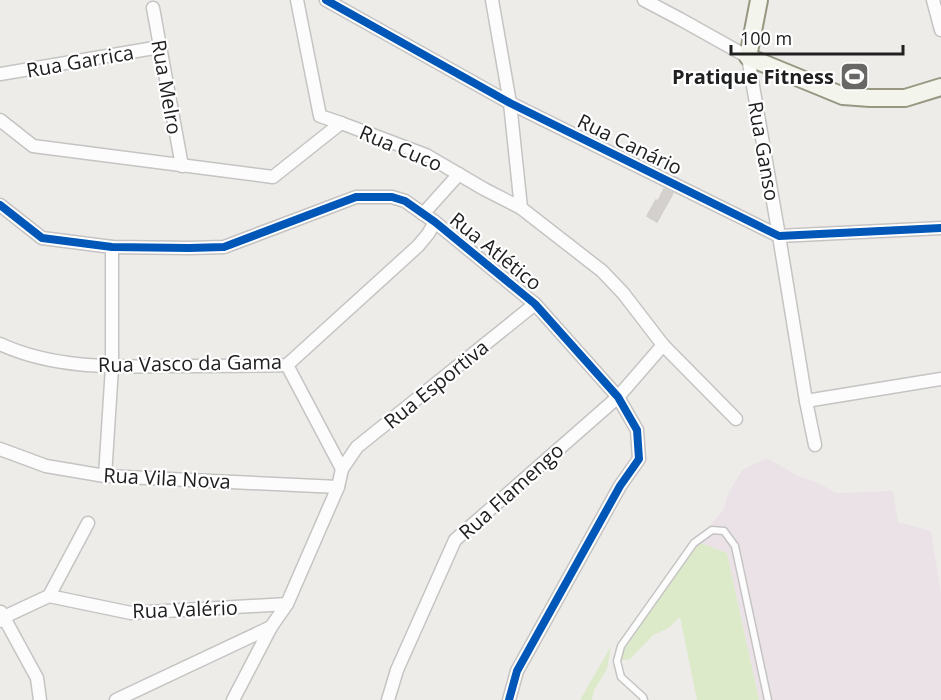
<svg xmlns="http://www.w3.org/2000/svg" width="941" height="700" font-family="'Open Sans',sans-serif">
<rect width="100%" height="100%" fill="#eeece9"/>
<path fill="#ebe2e8" d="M767,458L798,476L818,483L836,493L893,491L898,522L931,531L941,593V700H759L727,553L697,541L724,509L727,496L742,470Z"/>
<g fill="#dceaca">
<path d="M696,541L727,553L759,700H697L680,617L667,629L653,635L630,659L617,661L621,646Z"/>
<path d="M611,646L607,669L594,690L592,700H580Z"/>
</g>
<path fill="#d3d0ce" stroke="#d1cecb" stroke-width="1.5" d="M664,189L673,193L657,222L647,216L656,200L658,201Z"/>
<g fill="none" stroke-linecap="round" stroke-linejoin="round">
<defs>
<path id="lane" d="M644,700L643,697L621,677L617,661L621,646L694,543L712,530L724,531L735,546L768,700"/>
<g id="street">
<path d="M297,0L320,116L341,123"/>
<path d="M326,0L510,103L779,236L941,228"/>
<path d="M492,0L510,103L521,208"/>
<path d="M644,0L680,19L748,57L779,236L806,401L815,445"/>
<path d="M933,0L941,30"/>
<path d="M153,8L182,166"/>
<path d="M0,74L160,47"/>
<path d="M0,120L33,146L273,177L341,123L426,155L484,189L521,208L602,271L623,293L663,345L736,419"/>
<path d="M0,205L42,238L112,247L189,248L224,247L356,197H392L405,201L435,222L535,304L618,397L637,430L639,459L620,486L517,671L509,700"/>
<path d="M423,214L459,174"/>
<path d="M0,344C54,369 114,367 172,366C210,366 248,366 287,365L418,246L428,234L435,222"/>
<path d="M287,365L342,469"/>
<path d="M806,401L941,379"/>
<path d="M0,449L46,466L105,476L338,487"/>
<path d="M105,476L112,367V247"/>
<path d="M49,596L131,613L287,604"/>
<path d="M1,612L37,678L40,700"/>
<path d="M0,621L4,617L49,596L88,523"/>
<path d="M116,700L271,627"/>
<path d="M233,700L271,627L287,604L338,487L342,469L357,447L535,304"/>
<path d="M388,700L397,670L455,540L618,397L663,345"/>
</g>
<path id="secondary" d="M759,0L748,57L843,96L870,98H905L941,87"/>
</defs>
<use href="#lane" stroke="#c5c4c3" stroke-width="9"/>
<use href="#street" stroke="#c5c4c3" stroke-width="15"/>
<use href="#secondary" stroke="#979782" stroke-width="20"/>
<use href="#lane" stroke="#fcfcfc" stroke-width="6"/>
<use href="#street" stroke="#fcfcfc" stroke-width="12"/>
<use href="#secondary" stroke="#f3f4ec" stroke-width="16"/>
<defs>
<g id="cycleway">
<path d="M326,0L510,103L779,236L941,228"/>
<path d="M0,205L42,238L112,247L189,248L224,247L356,197H392L405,201L435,222L535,304L618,397L637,430L639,459L620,486L517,671L509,700"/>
</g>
</defs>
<use href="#cycleway" stroke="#fff" stroke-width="11"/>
<use href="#cycleway" stroke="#0057b8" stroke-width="8"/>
</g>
<defs>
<symbol id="stadium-square" viewBox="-11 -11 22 22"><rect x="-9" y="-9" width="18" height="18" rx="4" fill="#686766" stroke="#fff"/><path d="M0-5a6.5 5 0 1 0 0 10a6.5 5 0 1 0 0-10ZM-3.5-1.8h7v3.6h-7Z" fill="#fff"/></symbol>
</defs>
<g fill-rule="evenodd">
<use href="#stadium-square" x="838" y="60" width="33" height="33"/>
</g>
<g text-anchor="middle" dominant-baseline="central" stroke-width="4.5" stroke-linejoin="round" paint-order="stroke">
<g font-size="20" fill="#202020" stroke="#fff">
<text transform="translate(80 61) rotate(-10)">Rua Garrica</text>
<text transform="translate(167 87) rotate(80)">Rua Melro</text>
<text transform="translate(630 144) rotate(26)">Rua Canário</text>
<text transform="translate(401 148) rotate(23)">Rua Cuco</text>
<text transform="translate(764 151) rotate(80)">Rua Ganso</text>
<text transform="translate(496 251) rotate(39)">Rua Atlético</text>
<text transform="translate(190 363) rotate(-1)">Rua Vasco da Gama</text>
<text transform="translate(436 384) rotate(-39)">Rua Esportiva</text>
<text transform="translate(167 478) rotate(3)">Rua Vila Nova</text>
<text transform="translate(511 491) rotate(-42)">Rua Flamengo</text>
<text transform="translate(185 609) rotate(-2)">Rua Valério</text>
</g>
<g font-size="20" font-weight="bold" fill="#202020" stroke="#fff" text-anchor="end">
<text x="834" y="76">Pratique Fitness</text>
</g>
</g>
<path d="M731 45v9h172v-9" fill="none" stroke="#202020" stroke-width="3"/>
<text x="740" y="45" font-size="18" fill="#202020" stroke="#ffffff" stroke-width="4.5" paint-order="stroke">100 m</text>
</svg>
